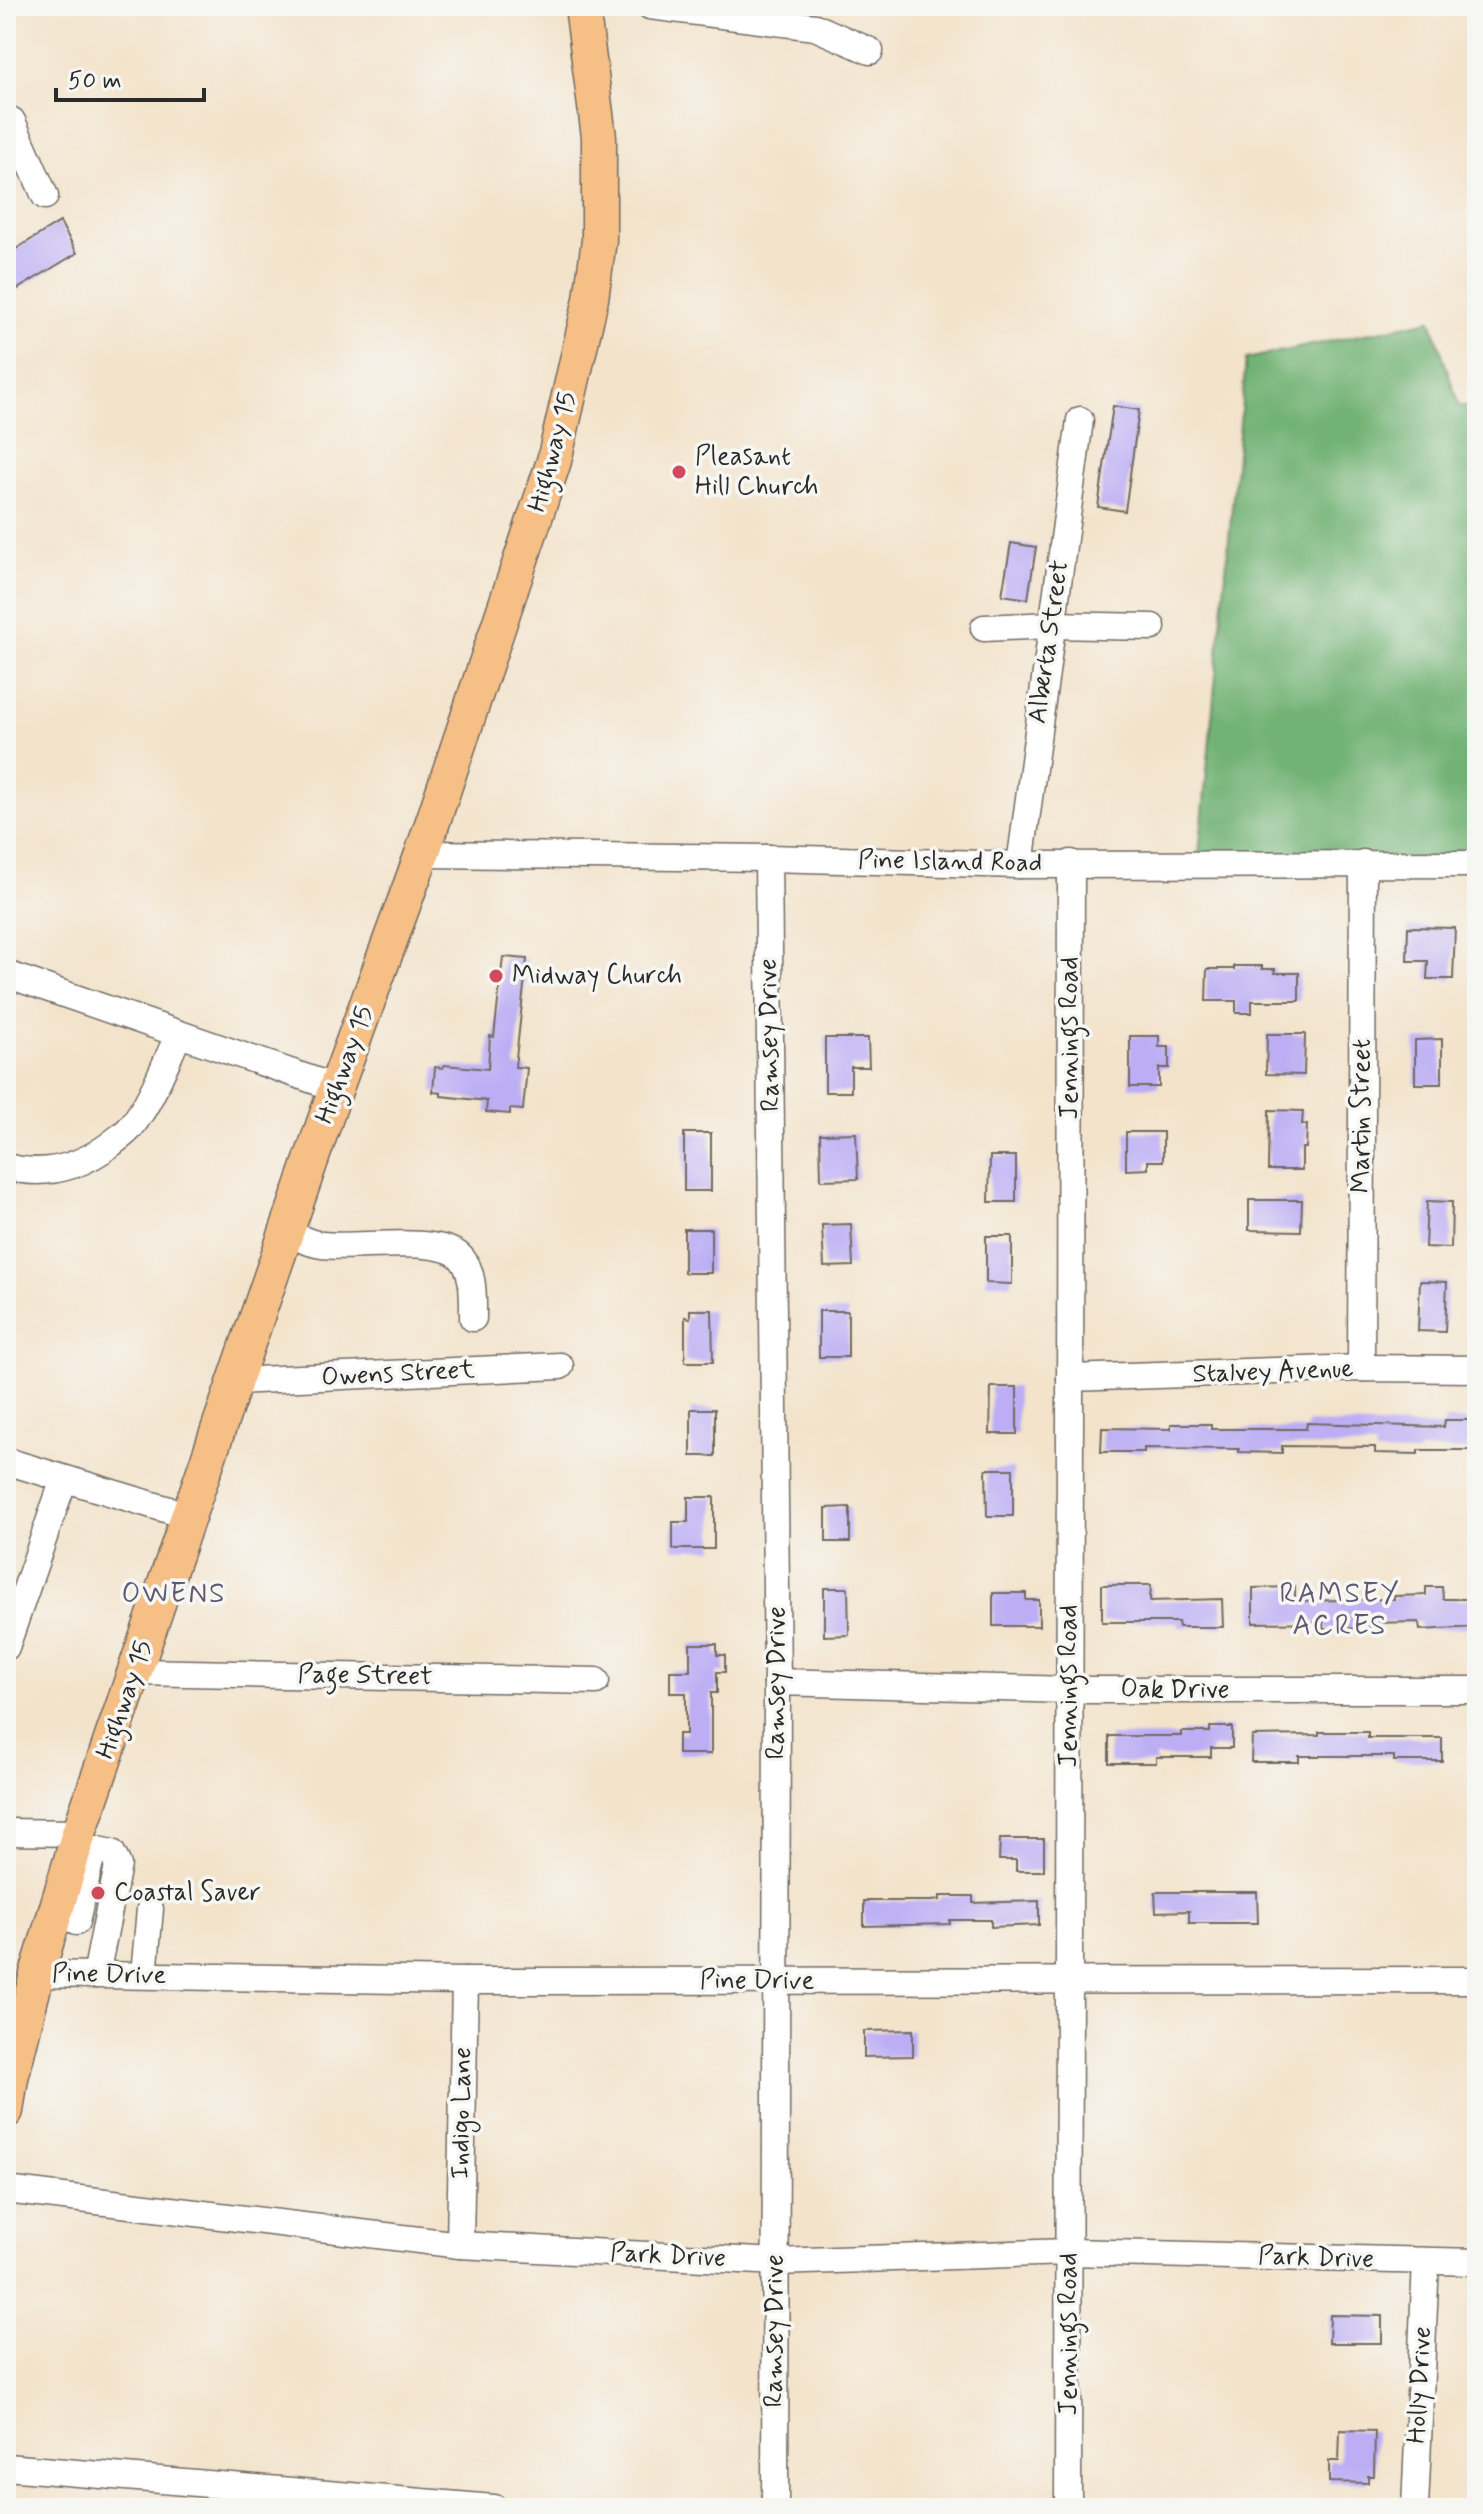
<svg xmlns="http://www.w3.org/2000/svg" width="1483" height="2514" font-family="Mynerve,sans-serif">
<rect width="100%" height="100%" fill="#f6f6f2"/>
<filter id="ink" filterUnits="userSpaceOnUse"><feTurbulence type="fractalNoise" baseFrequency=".0125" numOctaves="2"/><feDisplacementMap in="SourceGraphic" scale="16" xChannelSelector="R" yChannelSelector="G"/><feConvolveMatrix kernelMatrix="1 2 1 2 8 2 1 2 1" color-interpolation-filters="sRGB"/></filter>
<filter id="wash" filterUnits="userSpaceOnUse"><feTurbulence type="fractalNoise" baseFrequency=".006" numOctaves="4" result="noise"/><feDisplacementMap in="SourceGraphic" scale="32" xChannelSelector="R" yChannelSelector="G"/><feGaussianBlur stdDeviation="1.8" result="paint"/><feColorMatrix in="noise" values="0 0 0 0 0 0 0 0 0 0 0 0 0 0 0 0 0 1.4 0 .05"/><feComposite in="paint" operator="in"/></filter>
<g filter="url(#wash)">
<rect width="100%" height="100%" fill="#f3e3cb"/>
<path fill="#72b274" stroke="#4e6e50" stroke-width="2" d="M1431,320L1459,406H1477V864L1198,865L1246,359Z"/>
<g id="blocks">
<g fill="#bcadf4">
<path d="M60,222L77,253L6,296V255Z"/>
<path d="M1113,406L1139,410L1125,511L1098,507Z"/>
<path d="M1011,543L1036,547L1028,599L1002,595Z"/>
<path d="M1408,927L1455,928L1453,979H1427L1428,961H1407Z"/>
<path d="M503,957L527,959L515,1067L527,1068L523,1110L510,1109V1114L486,1112L487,1101L441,1096V1093L433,1092L435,1067L443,1068L444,1065L488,1069L490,1036L494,1037Z"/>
<path d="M1234,966H1262V969H1275V973H1299V1001H1252V1013H1236V1001H1206L1207,969H1234Z"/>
<path d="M1267,1034H1305L1304,1075L1266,1074Z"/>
<path d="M1130,1036H1159V1047H1169V1068H1159V1087H1130Z"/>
<path d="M825,1038H868L869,1067H851V1092H825Z"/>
<path d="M1442,1039V1084H1415V1040Z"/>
<path d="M1269,1110L1303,1111L1302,1125H1307L1306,1148H1302V1170H1268Z"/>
<path d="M1126,1132H1163V1161H1148V1169L1126,1170Z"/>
<rect x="684" y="1133" width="27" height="58"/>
<path d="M856,1133L858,1179L821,1180L820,1134Z"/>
<path d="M990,1156H1016V1202H989Z"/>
<path d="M1249,1200H1302L1301,1231L1249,1230Z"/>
<path d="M1427,1201L1452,1202L1451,1248L1425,1247Z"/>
<path d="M851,1224L853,1266L824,1267L822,1225Z"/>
<rect x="684" y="1229" width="27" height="44"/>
<path d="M986,1236H1012V1284L986,1283Z"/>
<path d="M1420,1281L1447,1282L1445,1332L1418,1331Z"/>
<path d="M690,1310H712L713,1362H685V1317L690,1318Z"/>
<rect x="819" y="1311" width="29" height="46"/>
<path d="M991,1387H1017V1434H990Z"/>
<rect x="691" y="1409" width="24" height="47"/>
<path d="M1445,1420H1477V1450H1418V1454L1375,1453V1447L1282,1446V1453L1239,1452V1449L1144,1448V1452H1101L1102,1428L1171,1429V1424H1211V1429H1306L1307,1423L1444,1427Z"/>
<path d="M986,1469H1013V1516H987Z"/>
<path d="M688,1497H714V1549H673V1522H688Z"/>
<path d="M850,1507V1542H826V1508Z"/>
<path d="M1102,1585H1151L1150,1601L1222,1599L1223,1627H1179L1178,1622H1102Z"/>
<path d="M1295,1587V1601L1394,1599V1596L1426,1595V1587H1442L1443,1599H1477V1627L1420,1630L1419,1622L1370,1623L1371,1628L1323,1629V1622L1253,1623V1588Z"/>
<path d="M824,1588H848L849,1635L824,1636Z"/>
<path d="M993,1593H1026V1600H1039V1626H993Z"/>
<path d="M690,1644H717V1655H725V1672H717V1693H711V1754H678V1734H686V1693H670V1671H690Z"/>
<path d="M1210,1727H1232V1748H1211V1757H1156V1763H1109V1736H1182V1732H1210Z"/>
<path d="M1319,1732H1368V1738H1442V1761H1394V1756H1299V1762H1251L1252,1736L1319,1735Z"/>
<path d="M1000,1839H1044V1871H1016V1860H999Z"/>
<path d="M1155,1892H1257L1258,1923H1189V1911L1156,1912Z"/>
<path d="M940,1896H973V1903L1039,1901V1925L991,1927V1920H950V1924L864,1926V1901H931L940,1900Z"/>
<path d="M913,2030V2056L864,2057V2031Z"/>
<path d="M1330,2315L1382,2316V2343H1329Z"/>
<path d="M1340,2430L1375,2431L1374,2476H1368V2483L1329,2482V2461H1339Z"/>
</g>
</g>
</g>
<g filter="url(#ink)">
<use href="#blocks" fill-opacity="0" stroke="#716b63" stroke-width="2"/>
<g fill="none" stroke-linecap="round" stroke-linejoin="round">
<defs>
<g id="minor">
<path d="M650,6L815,27L870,51"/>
<path d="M6,118L12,121L45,196"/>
<path d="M984,628L1051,625L1152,627"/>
<path d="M422,854L768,858L1020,865L1477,864"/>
<path d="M768,858L777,1682L775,2508"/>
<path d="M1020,865L1080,420"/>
<path d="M6,974L336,1088"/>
<path d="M6,1167C45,1177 79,1168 111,1144C117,1139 125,1134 130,1128C152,1101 164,1065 179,1034"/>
<path d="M287,1233C298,1237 310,1244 322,1245C356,1249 430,1236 457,1254C475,1267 473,1298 473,1318"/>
<path d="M1361,1368L1363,863"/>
<path d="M1070,1378L1361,1368L1477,1369"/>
<path d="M236,1381L560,1366"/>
<path d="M6,1461L189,1516"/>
<path d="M6,1647L64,1479"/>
<path d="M135,1672L596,1681"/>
<path d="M777,1682L1070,1690H1477"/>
<path d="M6,1832L79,1833"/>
<path d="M75,1845L112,1853L118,1865L96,1975"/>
<path d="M76,1922L93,1849"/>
<path d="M37,1974L465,1981L1477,1980"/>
<path d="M144,1975L150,1909"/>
<path d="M6,2190L460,2245L776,2262L1069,2252L1477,2262"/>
<path d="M460,2245L465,1981"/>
<path d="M6,2467L494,2508"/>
<path d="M1068,2508L1071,863"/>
<path d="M1415,2508L1426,2261"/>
</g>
<path id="major" d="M6,2111L11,2078L37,1974L79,1833L336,1088L422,854L554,461L591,299L599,240V137L582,6"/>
</defs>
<use href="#minor" stroke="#716b63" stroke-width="29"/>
<use href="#major" stroke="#716b63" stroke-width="37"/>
<use href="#minor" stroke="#fff" stroke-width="26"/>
<use href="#major" stroke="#f5bf86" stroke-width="34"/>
</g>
</g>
<g fill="#d1495b" stroke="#f6f6f2" stroke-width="3">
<circle cx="679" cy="472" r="8"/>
<circle cx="496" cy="976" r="8"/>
<circle cx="98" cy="1893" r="8"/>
</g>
<g text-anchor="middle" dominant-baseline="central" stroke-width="7" stroke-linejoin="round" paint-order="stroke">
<g font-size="26" fill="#2b2b2b" stroke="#f6f6f2">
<text transform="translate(553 452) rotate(-75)">Highway 15</text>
<text transform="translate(1049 642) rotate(-82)">Alberta Street</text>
<text transform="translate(950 862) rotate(1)">Pine Island Road</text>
<text transform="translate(770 1035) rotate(-91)">Ramsey Drive</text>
<text transform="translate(1070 1038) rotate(-90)">Jennings Road</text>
<text transform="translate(345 1065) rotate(-70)">Highway 15</text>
<text transform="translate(1362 1116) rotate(-90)">Martin Street</text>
<text transform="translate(1273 1372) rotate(-2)">Stalvey Avenue</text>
<text transform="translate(398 1374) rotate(-3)">Owens Street</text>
<text transform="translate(365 1676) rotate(1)">Page Street</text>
<text transform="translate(777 1683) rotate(-90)">Ramsey Drive</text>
<text transform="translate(1069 1686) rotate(-90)">Jennings Road</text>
<text x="1175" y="1690">Oak Drive</text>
<text transform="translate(125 1700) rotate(-71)">Highway 15</text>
<text transform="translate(109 1975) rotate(1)">Pine Drive</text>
<text x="757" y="1981">Pine Drive</text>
<text transform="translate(462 2113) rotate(-89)">Indigo Lane</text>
<text transform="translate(668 2256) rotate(3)">Park Drive</text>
<text transform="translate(1316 2258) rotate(2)">Park Drive</text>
<text transform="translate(775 2331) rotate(-90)">Ramsey Drive</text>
<text transform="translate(1069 2334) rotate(-90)">Jennings Road</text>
<text transform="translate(1420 2385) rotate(-87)">Holly Drive</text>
</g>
<g font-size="26" fill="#2b2b2b" stroke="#f6f6f2" text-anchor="start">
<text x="695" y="457">Pleasant<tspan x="695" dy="30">Hill Church</tspan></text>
<text x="512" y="976">Midway Church</text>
<text x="114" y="1893">Coastal Saver</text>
</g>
<g font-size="28" letter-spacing="2" fill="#5e5871" stroke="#f6f6f2">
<text x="174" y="1594">OWENS</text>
<text x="1340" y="1594">RAMSEY<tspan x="1340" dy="32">ACRES</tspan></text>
</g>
</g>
<rect width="1483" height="2514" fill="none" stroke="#f6f6f2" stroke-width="32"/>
<path d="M56 88v12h148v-12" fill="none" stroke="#2b2b2b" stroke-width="4"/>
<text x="68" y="88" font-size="24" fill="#2b2b2b" stroke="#f6f6f2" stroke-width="6" paint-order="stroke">50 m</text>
</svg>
